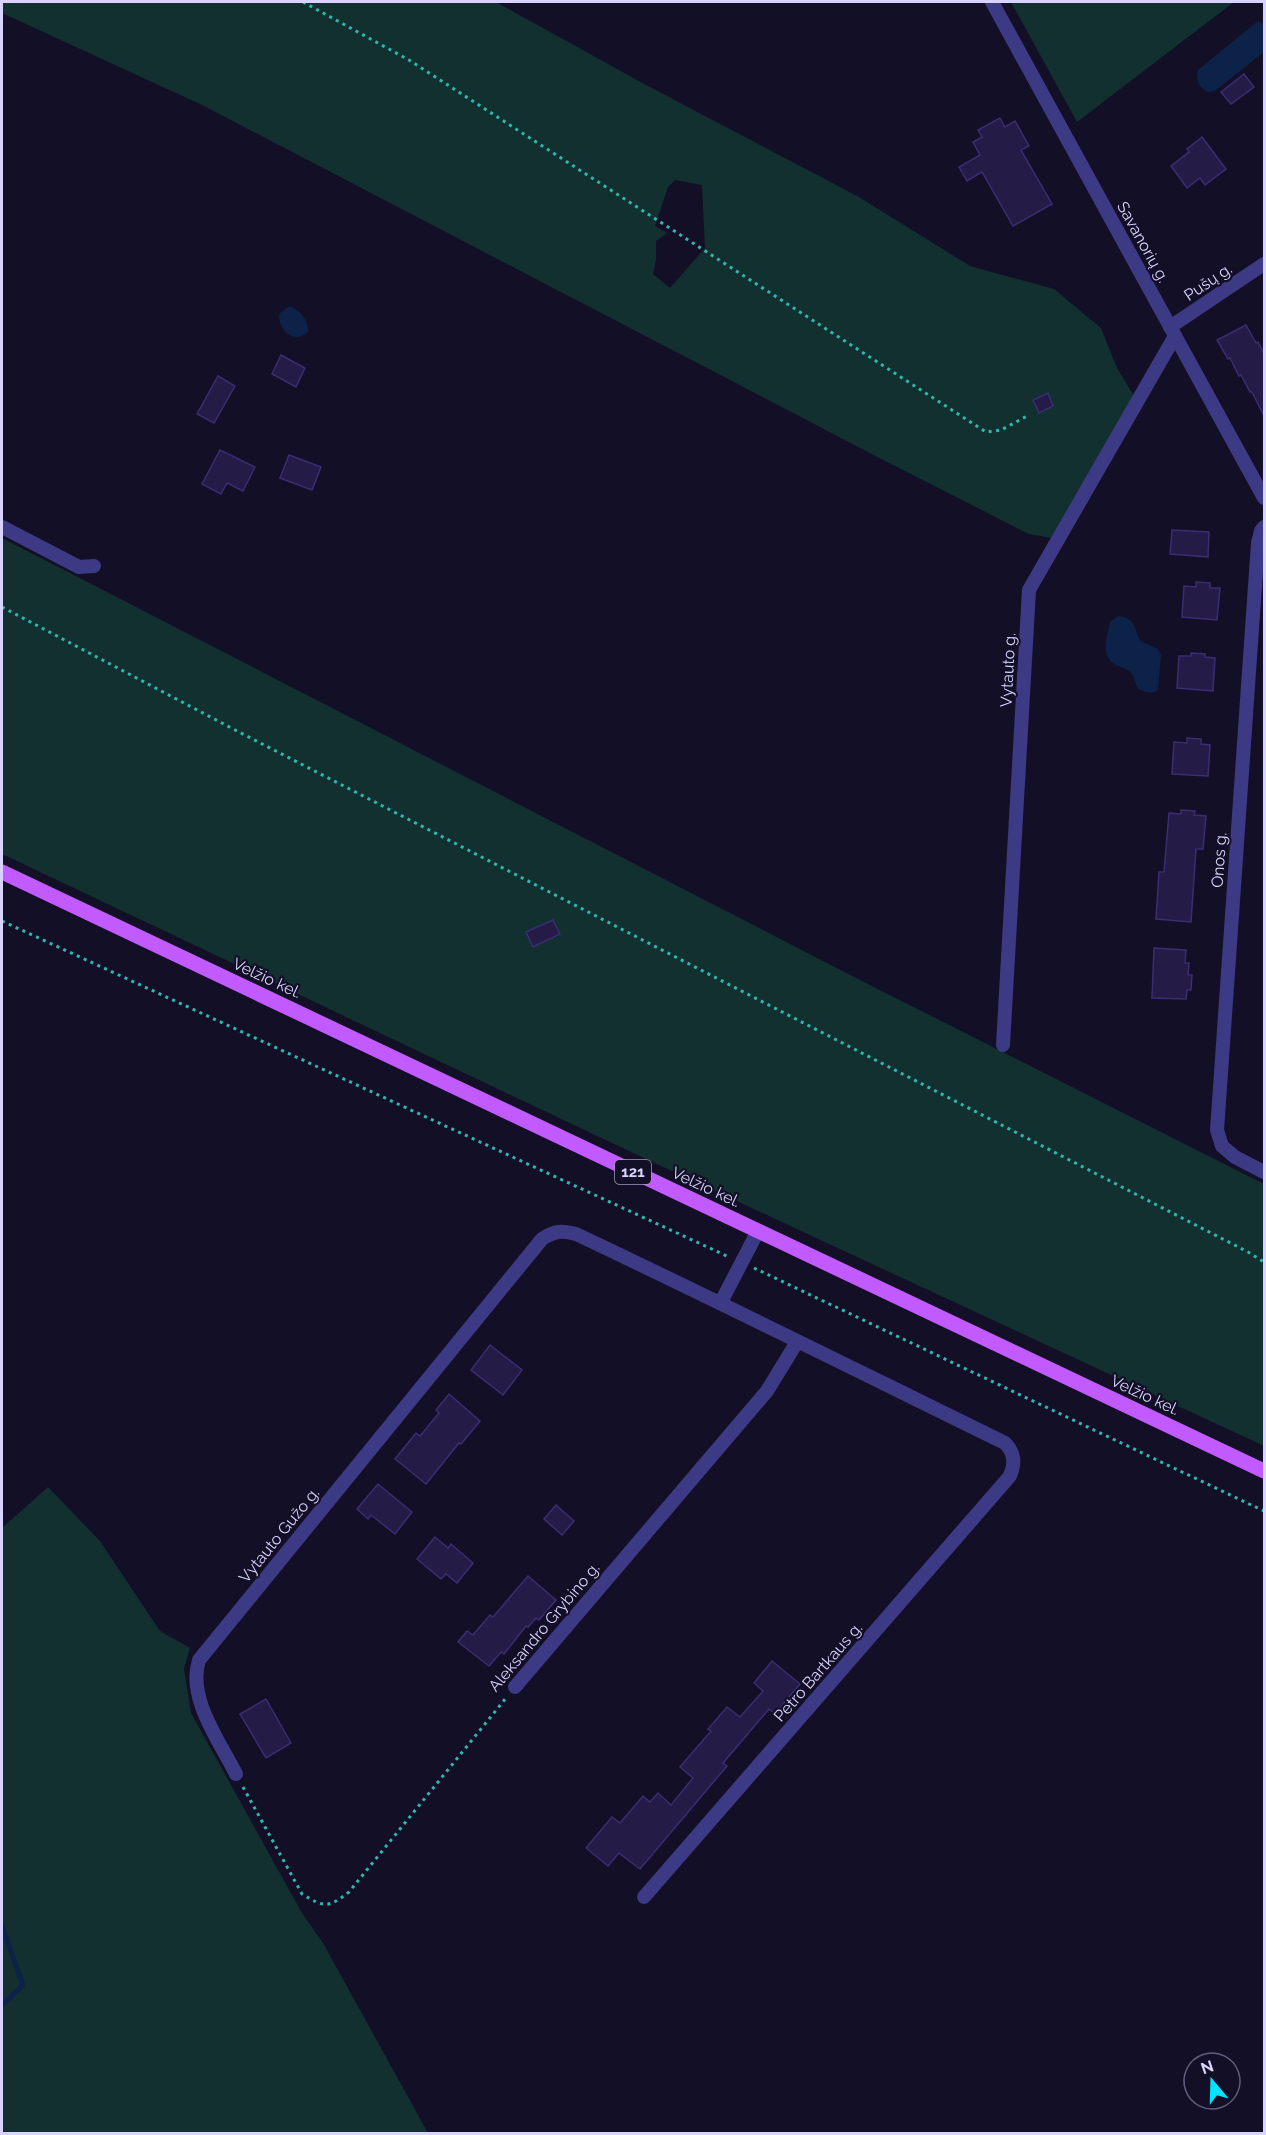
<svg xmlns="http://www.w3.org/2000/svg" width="1266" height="2135" font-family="Raleway,sans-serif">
<rect width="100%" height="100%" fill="#130f26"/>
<g fill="#12302f" fill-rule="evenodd">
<path d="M2,2H496L648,86L859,197L970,266L1054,289L1101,328L1117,368L1134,396L1051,538L1029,534L889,463L202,105L2,13ZM675,180L702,185L705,248L670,288L653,274L656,260V241L667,233L655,226L668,187Z"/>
<path d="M1011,2H1234L1077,122Z"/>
<path d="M2,538L860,980L1264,1184V1446L629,1151L2,854Z"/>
<path d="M48,1487L100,1541L160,1631L190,1648L184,1669L191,1713L302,1913L323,1943L428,2133H2V1528Z"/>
</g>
<g fill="#0c2248">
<path d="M1258,21L1264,24V52L1215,91L1207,92C1199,87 1195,80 1198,70Z"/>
<path d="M288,307H292C301,313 309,320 308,332C294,345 278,330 279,314Z"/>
<path d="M1118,616C1136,618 1134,628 1140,641L1158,649L1161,655L1158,690C1152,695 1145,692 1138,689C1135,684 1135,676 1130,672C1125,667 1118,667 1113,663C1100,654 1108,634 1110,622Z"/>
</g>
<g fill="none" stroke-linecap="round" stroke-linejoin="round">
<path stroke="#0c2248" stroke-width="5" d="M2,1926L23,1985L2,2005"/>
</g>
<g fill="#241b47" stroke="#3b2d73" stroke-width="1.5">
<path d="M1244,74L1254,87L1231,104L1221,92Z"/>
<path d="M1000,118L1005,127L1015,121L1029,146L1021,150L1052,204L1013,226L982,172L967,181L959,167L980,155L973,142L982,137L978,130Z"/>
<path d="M1202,137L1226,169L1205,185L1200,178L1187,188L1171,166L1189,152L1187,149Z"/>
<path d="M1246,325L1256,343L1258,342L1264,354V416L1252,392H1250L1241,375L1239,376L1230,358L1228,359L1217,340Z"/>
<path d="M281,355L305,368L296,387L272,374Z"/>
<path d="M218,376L235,386L214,423L197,414Z"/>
<path d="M1048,393L1053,406L1039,413L1033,400Z"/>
<path d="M220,450L255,467L243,491L227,483L221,494L202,484Z"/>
<path d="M289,455L321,467L312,490L280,478Z"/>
<path d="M1172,530L1209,532L1208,557L1170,554Z"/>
<path d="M1196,582L1210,583V588H1220L1217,620L1182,617L1184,586L1196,587Z"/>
<path d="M1191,653L1205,654V657L1215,658L1213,691L1177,688L1179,656H1191Z"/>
<path d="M1187,738L1201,739V744L1210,745L1208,776L1172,774L1174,742L1187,743Z"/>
<path d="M1181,810L1195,811L1194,815L1206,816L1203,849H1196L1191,922L1156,919L1159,872H1164L1169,813L1181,814Z"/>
<path d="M553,920L560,934L533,947L526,932Z"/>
<path d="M1154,948L1186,950L1185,963H1189L1188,975H1192L1191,990H1187L1186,999L1152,998Z"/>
<path d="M490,1345L522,1370L503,1395L471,1370Z"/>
<path d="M449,1394L480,1421L461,1444L459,1443L426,1484L395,1459L416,1433L420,1436L439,1413L436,1410Z"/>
<path d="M378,1484L412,1512L395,1534L371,1515L368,1519L357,1509Z"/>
<path d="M556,1505L574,1521L562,1535L544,1519Z"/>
<path d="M435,1537L448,1548L451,1544L473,1563L457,1583L446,1574L441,1579L417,1559Z"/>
<path d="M528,1576L556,1600L539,1620L536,1618L528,1627L526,1626L504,1654L501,1652L489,1666L458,1642L467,1631L473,1635L490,1615L493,1617Z"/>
<path d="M772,1661L800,1684L775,1714L769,1709L723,1763L727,1766L640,1869L619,1853L608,1866L586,1848L612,1817L620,1823L643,1796L650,1802L658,1793L671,1805L693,1778L680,1767L711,1731L708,1729L727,1707L740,1717L763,1691L754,1683Z"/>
<path d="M266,1699L291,1743L266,1758L240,1714Z"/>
</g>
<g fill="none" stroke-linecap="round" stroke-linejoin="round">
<g stroke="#2fb8b0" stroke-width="3" stroke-dasharray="3 4.5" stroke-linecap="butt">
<path d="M303,2L409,60L986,432L1001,430L1029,415"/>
<path d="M2,607L239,732L1248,1252L1264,1262"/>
<path d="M2,921L729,1257"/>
<path d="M754,1268L1264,1511"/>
<path d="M243,1787L302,1894C325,1908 328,1908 349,1892L506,1698"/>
</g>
<g stroke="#3d3a85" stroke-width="14">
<path d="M992,2L1264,498"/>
<path d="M1170,327L1264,264"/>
<path d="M2,527L79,567L94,566"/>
<path d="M1264,527L1261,531L1258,543L1217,1130L1222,1146L1235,1157L1264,1172"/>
<path d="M1003,1045L1029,590L1175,336"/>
<path d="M721,1302L758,1231"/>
<path d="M515,1687L767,1391L797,1342"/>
<path d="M236,1774C219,1740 187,1698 199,1660L542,1239C554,1231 562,1230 576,1234C720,1302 862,1373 1005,1443C1015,1453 1015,1463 1010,1476L644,1897"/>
</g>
<path stroke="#c25bff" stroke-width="15" d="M2,872L1264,1471"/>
</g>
<g text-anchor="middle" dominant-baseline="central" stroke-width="4.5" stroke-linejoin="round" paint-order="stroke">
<rect fill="#130f26" stroke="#9e99be" stroke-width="1.5" x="615" y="1160" width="36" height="24" rx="4.5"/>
<g font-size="15" font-weight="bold" fill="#d9d4ff">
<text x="633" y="1172">121</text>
</g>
<g font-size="16" fill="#d9d4ff" stroke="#130f26">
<text transform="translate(1143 242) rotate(61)">Savanorių g.</text>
<text transform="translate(1208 282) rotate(-34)">Pušų g.</text>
<text transform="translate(1008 670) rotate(-87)">Vytauto g.</text>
<text transform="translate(1219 860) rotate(-86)">Onos g.</text>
<text transform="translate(267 978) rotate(25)">Velžio kel.</text>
<text transform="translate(706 1187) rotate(25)">Velžio kel.</text>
<text transform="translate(1145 1395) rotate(25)">Velžio kel.</text>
<text transform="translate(279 1535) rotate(-51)">Vytauto Gužo g.</text>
<text transform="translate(544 1627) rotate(-50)">Aleksandro Grybino g.</text>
<text transform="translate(818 1672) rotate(-49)">Petro Bartkaus g.</text>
</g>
</g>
<rect width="1266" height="2135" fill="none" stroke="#d9d4ff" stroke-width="6"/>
<g transform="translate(1212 2081) rotate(341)"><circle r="28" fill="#130f26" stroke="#625e7d" stroke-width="1.5"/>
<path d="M0-4.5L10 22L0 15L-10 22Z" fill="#00e5ff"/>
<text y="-9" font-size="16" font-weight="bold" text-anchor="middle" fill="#d9d4ff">N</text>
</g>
</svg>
